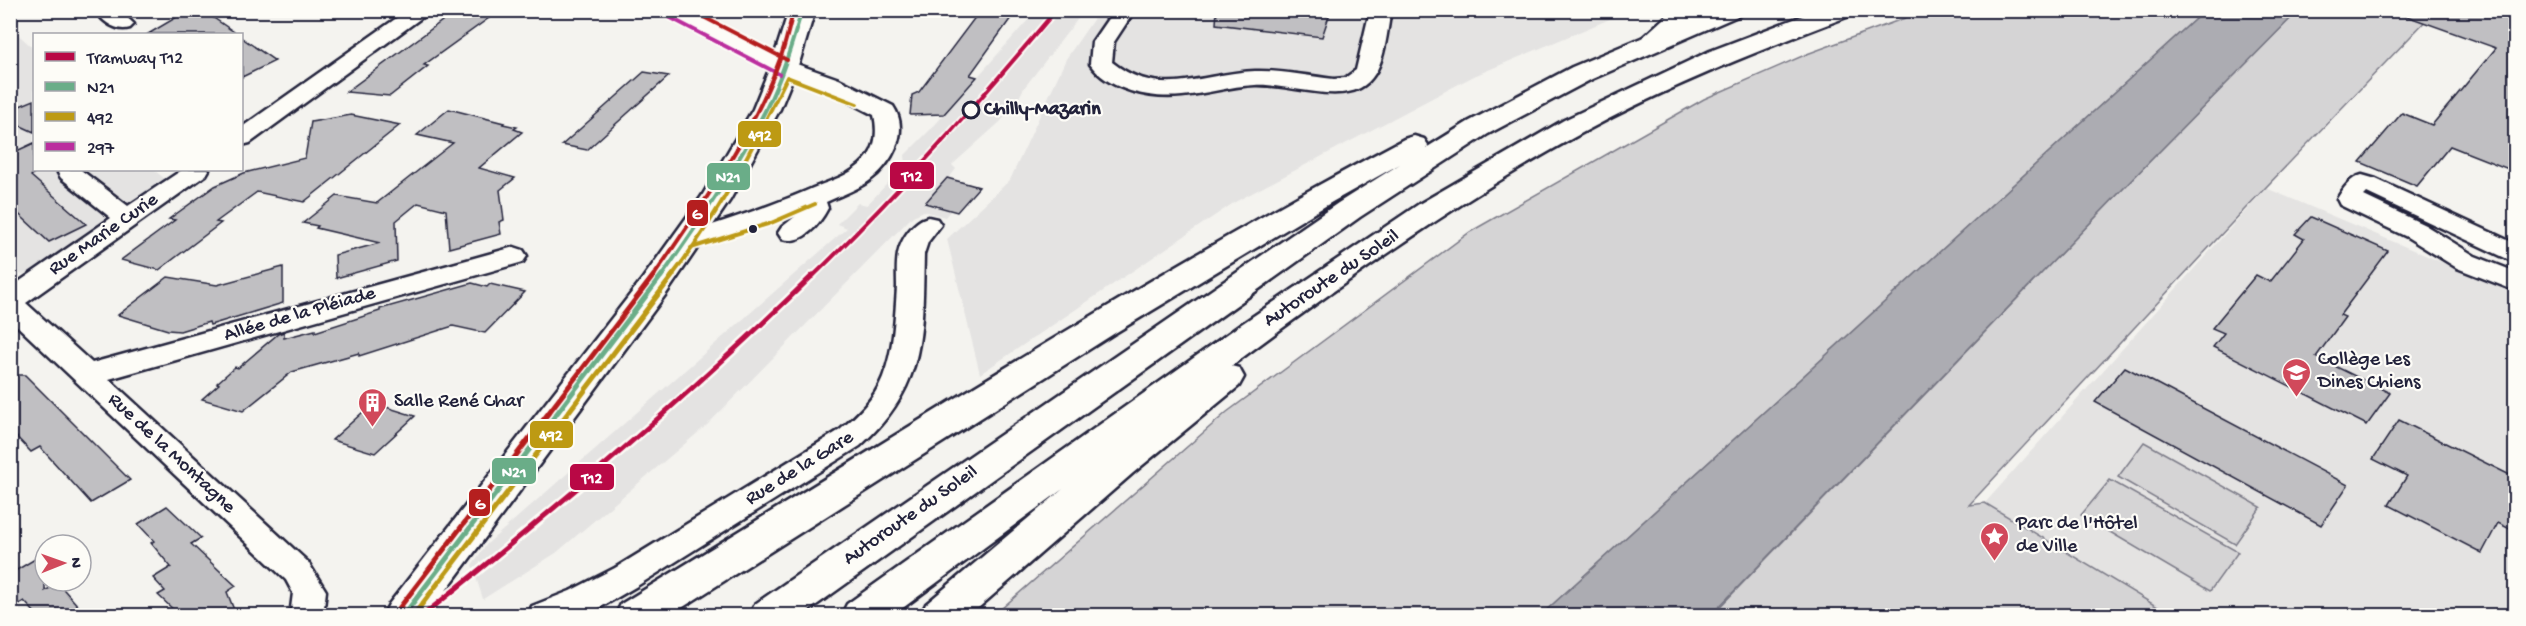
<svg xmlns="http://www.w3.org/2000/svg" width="2526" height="626" font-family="'Gochi Hand',sans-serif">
<rect width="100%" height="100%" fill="#f4f3ef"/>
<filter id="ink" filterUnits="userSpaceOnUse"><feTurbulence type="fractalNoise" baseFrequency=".0167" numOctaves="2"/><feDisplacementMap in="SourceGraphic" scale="12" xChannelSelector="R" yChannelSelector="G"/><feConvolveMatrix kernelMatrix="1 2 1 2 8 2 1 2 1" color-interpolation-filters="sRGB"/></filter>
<g filter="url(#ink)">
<g fill="#e4e3e2">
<path d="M1036,11H1084L1024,88L1014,107L999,123L952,165L956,169L948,179L979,187L969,198L962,197L945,217L924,211L913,216L707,425L556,553L483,599L472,565L487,544L847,228L837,224L858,203L867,205L906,164L905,155L933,127Z"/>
<path d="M1099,11H1629L1474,76L1235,202L980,374L947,239L1010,180L1066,59Z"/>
<path d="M10,27L34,49V170H154L165,179L121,213L31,272L11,277Z"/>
<path d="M2266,188L2515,293V615H2171L1985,503Z"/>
</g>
<g fill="#d5d4d5" stroke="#7c7b88" stroke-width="1.5">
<path d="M1924,11H2204L1541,615L993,616L1227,412L1470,232L1704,99L1807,54Z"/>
<path d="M2298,11H2435L2244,210L1969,505L1985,503L2171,615L1711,616L2149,162Z"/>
<path d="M2144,442L2261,507L2235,544L2118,477Z"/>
<path d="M2110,480L2238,552L2210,591L2081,515Z"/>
</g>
<path fill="#acacb2" stroke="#757582" stroke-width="1.5" d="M2204,11H2298L2149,162L1711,615H1541Z"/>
<g fill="#c0bfc2" stroke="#22223b" stroke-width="1.5">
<path d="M197,10H202L237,34H148L187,11Z"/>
<path d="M457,10H500L424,65L428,66L390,96L346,92Z"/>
<path d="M1217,10H1331L1322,37L1216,24Z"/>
<path d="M2398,10H2485L2516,21V172L2450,146L2417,186L2360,162L2402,113L2432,125L2496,48L2398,13Z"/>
<path d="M979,12L1011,18L970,75L977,77L944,114L910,115L912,95L919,92Z"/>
<path d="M242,38L275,61L242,77Z"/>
<path d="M644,72L669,76L587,150L562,145Z"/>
<path d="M34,100V132L10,121V110Z"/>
<path d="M449,109L504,123L503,124L517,127L514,129L522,132L479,168L515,178L500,190L504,220L499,222L501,234L449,248L446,210L418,203L396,221L397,261L336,278L335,255L380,243L316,228L318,226L303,223L337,196L377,203L453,143L417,135Z"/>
<path d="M351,115L400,125L304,202L257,192L216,222L221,223L159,270L121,260L175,220L169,219L215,186L244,173L305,158L311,122Z"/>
<path d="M34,143V173L31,176L86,224L49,242L10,206V154Z"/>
<path d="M947,178L979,187L957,212L925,203Z"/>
<path d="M2311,217L2388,251L2340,315L2345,317L2316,357L2390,393L2367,425L2213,347L2224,333L2212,328L2256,275L2270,282L2304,239L2295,234Z"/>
<path d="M283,267V303L210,325L209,322L180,331L168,330L118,315L168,277L217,285Z"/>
<path d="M472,283L487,287L490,284L525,292L485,333L453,326L359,356V353L292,372L243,411L202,399L219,384L217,383L235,367L238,368L278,334L284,332V338L315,330V332L380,311V309Z"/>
<path d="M2125,367L2348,485L2321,525L2095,402Z"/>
<path d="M18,375H25L130,480L91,503L40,447L31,452L10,430V380Z"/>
<path d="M373,403L415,416L375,453L332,440Z"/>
<path d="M2399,420L2516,478V532L2498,523L2482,553L2389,505L2407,476L2373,459Z"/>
<path d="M167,506L201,538L191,544L236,586L227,592L236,615H179L158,595L165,591L153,578L171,567L151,543L154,541L138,524Z"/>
<path d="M45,553V591L58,583L86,615H37L24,601L19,604L10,595V574Z"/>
</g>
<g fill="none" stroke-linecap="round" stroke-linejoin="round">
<defs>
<g id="minor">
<path d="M95,10H119L134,24L130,28C116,32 103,22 95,10Z"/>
<path d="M408,10H432L250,143L242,145V127Z"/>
<path d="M662,10H690L791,62L839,79L893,106C911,132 891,165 869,181C857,190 841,195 826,202L828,208C819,225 803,245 782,239L778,233L782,227L801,212L698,247L689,249L680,247L676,241L680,235C723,222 765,208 806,191C828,181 854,176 869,155C877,143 877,128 874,115L823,89L775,72L740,52L665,14Z"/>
<path d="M1114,10H1135L1114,42L1112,62C1159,100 1203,73 1255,71C1281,70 1308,76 1334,79L1345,78L1356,70L1370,10H1391C1386,36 1385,75 1360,88C1334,102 1284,83 1255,85C1230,86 1206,94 1182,96C1151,99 1109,91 1090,64L1092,42Z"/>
<path d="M1673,10H1696L1658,48L1650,49L1642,48L1639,43L1642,38Z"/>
<path d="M60,170H81L128,206L182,170H209L206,175L26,303L92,363L514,247L523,250L527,256L523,262L109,379L308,562L326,591L323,616H290L293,593L286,580L10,319V288L111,218L61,178L58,173Z"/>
<path d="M2362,175L2376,179L2516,244V263L2367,193L2364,196L2425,225L2475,256L2516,272V291L2457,268L2407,237L2340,205L2337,199C2343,189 2350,178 2362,175Z"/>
<path d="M928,217L937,219L941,225L928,242L924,254C922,336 926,387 860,446L637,586L594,611L582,616H528L532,606L570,591L615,568L840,430C857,415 874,400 883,377C894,349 895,317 897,287C897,276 896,265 898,254C901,239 913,221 928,217Z"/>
</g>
<path id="major" d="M789,10H815L800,60L780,109L730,200L666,294L427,616H383L389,604L643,278L702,196L753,109L773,60Z"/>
<g id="highway">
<path d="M1708,10H1743L1740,15L1592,79L1488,134L1360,217L801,616H749L755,604L1338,203L1400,164L1332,202L1115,333L669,616H615L621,604C880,446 1136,281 1404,139L1414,136L1424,139L1428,145L1426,148L1468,122L1572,67Z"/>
<path d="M1818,10H1855L1852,15C1760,50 1669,86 1582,133C1459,200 1344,282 1231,366L1239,368L1244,377L1239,386L1133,473L969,616H920L926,604L1063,489L892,616H841L847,604L1240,325L1419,204L1564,120L1710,51Z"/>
</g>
</defs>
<use href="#minor" stroke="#22223b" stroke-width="5"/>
<use href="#major" stroke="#22223b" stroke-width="5"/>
<use href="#highway" stroke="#22223b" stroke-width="5"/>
<use href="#minor" fill="#fdfcf7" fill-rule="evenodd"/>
<use href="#major" fill="#fdfcf7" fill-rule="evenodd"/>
<use href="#highway" fill="#fdfcf7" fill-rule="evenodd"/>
<defs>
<path id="bus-1-far1" d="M661,277C699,223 736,169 766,109C782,77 792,44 802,10"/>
<path id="bus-1" d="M403,616L662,275"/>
<g id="bus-2-far1">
<path d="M691,248L771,223L815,204"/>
<path d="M671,277C719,215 753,147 787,77L857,104"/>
</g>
<path id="bus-2" d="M413,616L673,275"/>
<path id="bus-3" d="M669,17L779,74"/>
<g id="bus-4-far1">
<path d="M690,10L787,60"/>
<path d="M653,277C700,208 751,138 780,59C786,43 789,26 794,10"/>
</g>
<path id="bus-4" d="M397,611L654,275"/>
</defs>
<use href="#bus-1-far1" stroke="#fdfcf7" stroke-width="8"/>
<use href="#bus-1" stroke="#fdfcf7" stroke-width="10"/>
<use href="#bus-2-far1" stroke="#fdfcf7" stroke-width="8"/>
<use href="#bus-2" stroke="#fdfcf7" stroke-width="10"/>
<use href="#bus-3" stroke="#fdfcf7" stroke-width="8"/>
<use href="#bus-4-far1" stroke="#fdfcf7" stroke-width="8"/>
<use href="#bus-4" stroke="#fdfcf7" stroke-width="10"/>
<use href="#bus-1-far1" stroke="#6aad88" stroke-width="4"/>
<use href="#bus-1" stroke="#6aad88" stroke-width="5"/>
<use href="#bus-2-far1" stroke="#bd9a13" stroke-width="4"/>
<use href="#bus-2" stroke="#bd9a13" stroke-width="5"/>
<use href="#bus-3" stroke="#bb2e9e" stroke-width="4"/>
<use href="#bus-4-far1" stroke="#b51f1f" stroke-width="4"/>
<use href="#bus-4" stroke="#b51f1f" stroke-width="5"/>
<defs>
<path id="tram-1-far1" d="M812,277C899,193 978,103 1056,10"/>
<path id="tram-1" d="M422,616C557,508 689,396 813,275"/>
</defs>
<use href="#tram-1-far1" stroke="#fdfcf7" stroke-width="8"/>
<use href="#tram-1" stroke="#fdfcf7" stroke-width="10"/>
<use href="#tram-1-far1" stroke="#b90845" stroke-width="4"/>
<use href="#tram-1" stroke="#b90845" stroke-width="5"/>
</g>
</g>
<defs>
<symbol id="school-pin" viewBox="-11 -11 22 30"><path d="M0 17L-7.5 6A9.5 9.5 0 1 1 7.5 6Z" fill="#d1495b" stroke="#fdfcf7"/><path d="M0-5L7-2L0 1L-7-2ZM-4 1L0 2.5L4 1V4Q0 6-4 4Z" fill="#fff"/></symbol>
<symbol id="building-pin" viewBox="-11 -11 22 30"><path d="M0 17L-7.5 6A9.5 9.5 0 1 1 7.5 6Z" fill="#d1495b" stroke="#fdfcf7"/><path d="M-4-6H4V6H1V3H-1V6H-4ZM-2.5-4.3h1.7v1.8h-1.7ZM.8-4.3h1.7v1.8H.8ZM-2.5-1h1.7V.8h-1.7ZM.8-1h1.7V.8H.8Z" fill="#fff"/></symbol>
<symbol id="sight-pin" viewBox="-11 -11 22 30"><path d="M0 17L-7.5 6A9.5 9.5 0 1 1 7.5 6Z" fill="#d1495b" stroke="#fdfcf7"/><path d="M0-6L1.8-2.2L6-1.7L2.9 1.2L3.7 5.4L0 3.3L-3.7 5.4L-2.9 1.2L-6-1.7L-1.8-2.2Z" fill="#fff"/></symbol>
</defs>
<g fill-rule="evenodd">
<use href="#school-pin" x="2280" y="356" width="33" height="45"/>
<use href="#building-pin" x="356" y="386" width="33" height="45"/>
<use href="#sight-pin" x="1978" y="520" width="33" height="45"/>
</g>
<circle fill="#fdfcf7" stroke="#22223b" stroke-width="3" cx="971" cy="110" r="8"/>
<circle fill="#22223b" stroke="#fdfcf7" stroke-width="2" cx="753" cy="229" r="5"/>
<g text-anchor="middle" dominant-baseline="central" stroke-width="4.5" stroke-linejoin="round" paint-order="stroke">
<g font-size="20" font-weight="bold" fill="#22223b" stroke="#fdfcf7" text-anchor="start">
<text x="984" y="110">Chilly-Mazarin</text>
</g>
<g font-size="20" fill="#22223b" stroke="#fdfcf7">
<text transform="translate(104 235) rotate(-35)">Rue Marie Curie</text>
<text transform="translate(1332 279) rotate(-34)">Autoroute du Soleil</text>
<text transform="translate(300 315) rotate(-16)">Allée de la Pléiade</text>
<text transform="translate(171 454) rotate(43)">Rue de la Montagne</text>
<text transform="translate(800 469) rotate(-32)">Rue de la Gare</text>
<text transform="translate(911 516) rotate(-35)">Autoroute du Soleil</text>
</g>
<g font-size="20" fill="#22223b" stroke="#fdfcf7" text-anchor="start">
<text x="2318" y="360">Collège Les<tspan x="2318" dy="23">Dines Chiens</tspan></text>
<text x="394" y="402">Salle René Char</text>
<text x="2016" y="524">Parc de l'Hôtel<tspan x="2016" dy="23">de Ville</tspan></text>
</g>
</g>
<g stroke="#fdfcf7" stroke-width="2">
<rect x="737" y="120" width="45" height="28" rx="6" fill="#bd9a13"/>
<rect x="889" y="161" width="46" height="29" rx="6" fill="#b90845"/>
<rect x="706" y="162" width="45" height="29" rx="6" fill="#6aad88"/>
<rect x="686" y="199" width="23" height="28" rx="6" fill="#b51f1f"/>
<rect x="529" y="420" width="45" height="29" rx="6" fill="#bd9a13"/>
<rect x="491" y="457" width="46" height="28" rx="6" fill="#6aad88"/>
<rect x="569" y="463" width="46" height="28" rx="6" fill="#b90845"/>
<rect x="468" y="488" width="23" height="29" rx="6" fill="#b51f1f"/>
</g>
<g font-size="16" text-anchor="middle" font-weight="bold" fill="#fff">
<text x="760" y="140">492</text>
<text x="912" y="181">T12</text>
<text x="728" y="182">N21</text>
<text x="697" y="219">G</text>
<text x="551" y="440">492</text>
<text x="514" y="477">N21</text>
<text x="592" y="483">T12</text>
<text x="480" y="509">G</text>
</g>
<rect width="2526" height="626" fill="none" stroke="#fdfcf7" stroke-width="36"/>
<rect x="18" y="18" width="2490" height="590" fill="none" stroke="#22223b" stroke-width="2" filter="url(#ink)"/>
<rect x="33" y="33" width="210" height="138" fill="#fdfcf7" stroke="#a5a5ac" stroke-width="1.5"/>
<rect x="45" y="52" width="30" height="9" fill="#b90845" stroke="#a5a5ac" stroke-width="1.5"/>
<text x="87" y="63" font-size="18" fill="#22223b">Tramway T12</text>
<rect x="45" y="82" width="30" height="9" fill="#6aad88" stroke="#a5a5ac" stroke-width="1.5"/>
<text x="87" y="93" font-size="18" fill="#22223b">N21</text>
<rect x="45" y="112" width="30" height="9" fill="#bd9a13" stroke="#a5a5ac" stroke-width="1.5"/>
<text x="87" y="123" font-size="18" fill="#22223b">492</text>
<rect x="45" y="142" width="30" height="9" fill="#bb2e9e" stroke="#a5a5ac" stroke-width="1.5"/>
<text x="87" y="153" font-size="18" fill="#22223b">297</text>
<g transform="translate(63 563) rotate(89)"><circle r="28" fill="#fdfcf7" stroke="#a5a5ac" stroke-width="1.5"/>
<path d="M0-4.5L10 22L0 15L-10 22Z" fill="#d1495b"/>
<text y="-9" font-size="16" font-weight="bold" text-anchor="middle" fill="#22223b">N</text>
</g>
</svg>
